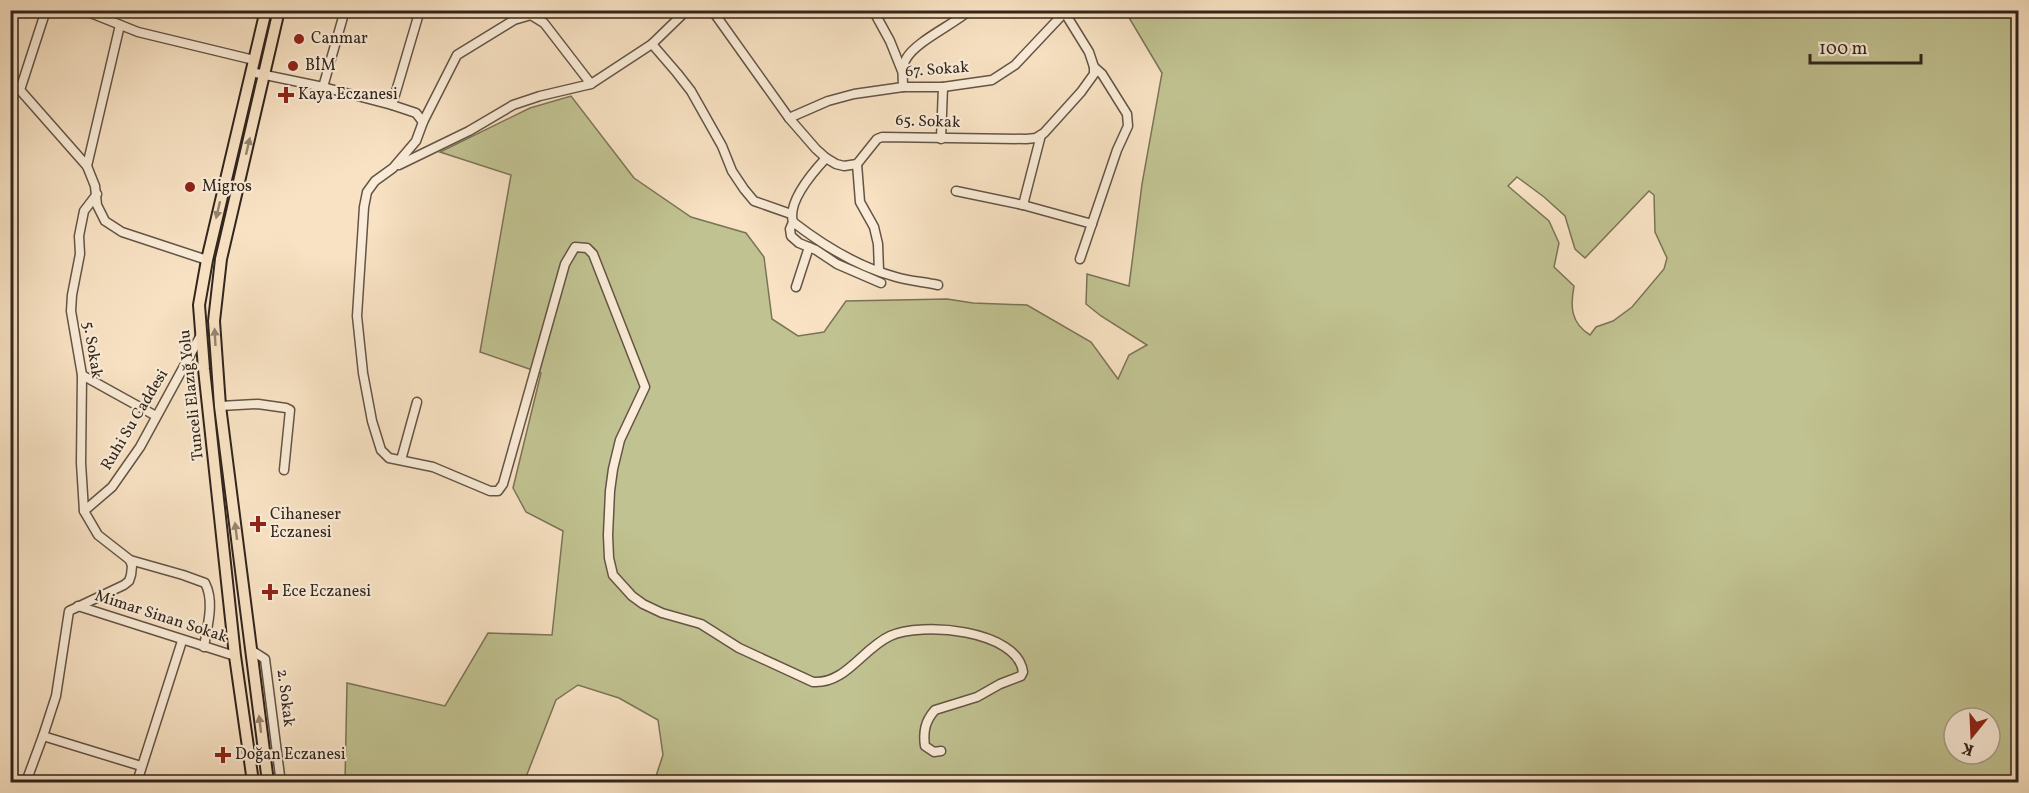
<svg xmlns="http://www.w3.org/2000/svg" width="2029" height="793" font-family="Vollkorn,serif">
<rect width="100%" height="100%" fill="#f8e2c3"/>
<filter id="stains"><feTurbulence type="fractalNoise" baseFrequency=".00333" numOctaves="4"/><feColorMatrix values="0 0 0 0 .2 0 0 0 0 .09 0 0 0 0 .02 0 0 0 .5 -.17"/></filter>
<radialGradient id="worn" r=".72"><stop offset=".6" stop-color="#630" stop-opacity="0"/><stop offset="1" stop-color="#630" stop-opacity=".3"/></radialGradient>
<path fill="#c1c291" stroke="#7a7457" stroke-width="1.5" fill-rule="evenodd" d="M1125,11H2018V782H654L663,755L658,720L619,698L578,685L556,700L524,782H345L347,683L445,706L488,633L552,635L563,531L526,512L513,488L541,373L480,352L511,175L440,152L530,108L571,96L634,178L691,217L746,233L764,257L772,319L798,336L824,332L846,301L947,299L973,303L1027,305L1091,342L1118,379L1129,355L1147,345L1101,316L1086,304L1087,274L1129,286L1142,184L1162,73ZM1517,177L1544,197L1565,216L1575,249L1585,258L1649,191L1654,195L1655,232L1667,258L1664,269L1632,307L1613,321L1596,327L1590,335C1571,323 1570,307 1574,286L1554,267L1559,243L1549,221L1508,186ZM1954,718H1990V754H1954Z"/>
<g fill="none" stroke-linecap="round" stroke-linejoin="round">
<defs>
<g id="minor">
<path d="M46,10L20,90L87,166L95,186L97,205L105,221L122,232L207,260"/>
<path d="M83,10L138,32L254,60"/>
<path d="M712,10L789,118L816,149L826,158L836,164L844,166L857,164L877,139L882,137L1026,139L1036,138L1044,133L1081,92L1094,74V67L1089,52L1063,10"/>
<path d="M873,10L890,41L902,71"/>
<path d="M652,44L677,73L691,91L722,146L732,171L744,189L754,201L791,214"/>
<path d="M251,72L323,87L392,105L416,113L423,122"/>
<path d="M591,84L544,23L531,15L514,20L457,55L423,122L416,141L393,168L375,181L367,192L364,207L357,316L363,373L372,421L381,450L389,458L433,467L490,491H498L503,484L565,264L575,247L587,248L593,254L645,387L620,440L613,469L610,491L608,535L609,558L613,575L632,596L643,604L662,613L701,624L739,648L813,682C846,684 862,649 890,636C921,621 1018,630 1023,672L1021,676L1000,684L977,697L935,710C925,721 923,732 925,746L934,752L941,751"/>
<path d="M323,87L345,10"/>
<path d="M903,87C903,78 901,67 906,59C916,41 953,25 970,10"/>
<path d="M392,105L420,10"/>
<path d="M789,118L828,101L854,94L903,87H943L992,80L1015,65L1064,13"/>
<path d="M941,139L943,87"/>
<path d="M826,158C813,172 787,202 793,222C824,246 858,267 896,277C910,281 924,282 938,285"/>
<path d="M857,164L860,202L874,227L878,244L879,271"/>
<path d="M399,165L469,131L513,105L540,96L591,84L652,44L687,10"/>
<path d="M87,166L120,25"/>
<path d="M956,191L1023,205L1092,224"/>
<path d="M1023,205L1041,135"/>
<path d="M793,222L790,229L791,236L799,243L816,250L837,264L881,283"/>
<path d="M1080,259L1117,150L1128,126L1127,114L1102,74L1094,67"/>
<path d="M796,287L809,247"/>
<path d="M82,375L156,416"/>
<path d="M220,406L258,404L286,408L290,410L284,470"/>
<path d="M401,460L417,402"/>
<path d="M84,511L112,487L140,447L201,335"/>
<path d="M130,560L183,575L205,583C215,602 207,627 204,647"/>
<path d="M78,606L235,656"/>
<path d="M251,650L265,659L280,776"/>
<path d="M43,736L141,766"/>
<path d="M26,782L43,736L56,696L69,611L124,585L129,581L131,575L132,566L130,560L98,535L84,511L81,463L82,375L71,311L72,295L80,254L79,236L84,211L97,194"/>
<path d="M137,782L182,641"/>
</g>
<g id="major">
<path d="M253,782L235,656L204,369L199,305L207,260L266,10"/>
<path d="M268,782L220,406L214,321L221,259L279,10"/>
</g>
</defs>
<use href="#minor" stroke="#645446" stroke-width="11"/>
<use href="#major" stroke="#32251d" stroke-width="14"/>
<use href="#minor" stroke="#faecd8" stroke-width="8"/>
<use href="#major" stroke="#f8e2c3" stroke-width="10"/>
</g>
<defs><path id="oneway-solid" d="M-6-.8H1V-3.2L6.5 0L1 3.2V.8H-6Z" transform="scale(1.5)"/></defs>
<g fill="#958470">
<use href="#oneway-solid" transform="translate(248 146) rotate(-77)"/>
<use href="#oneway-solid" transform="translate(218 210) rotate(103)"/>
<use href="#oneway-solid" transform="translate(215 337) rotate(-93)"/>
<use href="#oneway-solid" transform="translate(236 531) rotate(-97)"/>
<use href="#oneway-solid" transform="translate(260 724) rotate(-97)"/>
</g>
<g fill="#8f2418" stroke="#faecd8" stroke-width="2">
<circle cx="299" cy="39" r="6"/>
<circle cx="293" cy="66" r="6"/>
<path d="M283 86h6v6h6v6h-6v6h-6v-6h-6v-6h6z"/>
<circle cx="190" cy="187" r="6"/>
<path d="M255 515h6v6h6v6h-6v6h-6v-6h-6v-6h6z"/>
<path d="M267 583h6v6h6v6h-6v6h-6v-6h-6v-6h6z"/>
<path d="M220 746h6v6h6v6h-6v6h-6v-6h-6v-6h6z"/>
</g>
<g text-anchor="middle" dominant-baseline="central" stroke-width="4.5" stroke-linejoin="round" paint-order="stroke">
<g font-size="16" fill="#32251d" stroke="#faecd8" text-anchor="start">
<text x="311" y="39">Canmar</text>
<text x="305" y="66">BİM</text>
<text x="298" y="95">Kaya Eczanesi</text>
<text x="202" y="187">Migros</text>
<text x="270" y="515">Cihaneser<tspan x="270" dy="18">Eczanesi</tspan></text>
<text x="282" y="592">Ece Eczanesi</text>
<text x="235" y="755">Doğan Eczanesi</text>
</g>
<g font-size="16" fill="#32251d" stroke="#faecd8">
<text transform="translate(937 70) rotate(-4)">67. Sokak</text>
<text transform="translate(928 122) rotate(2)">65. Sokak</text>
<text transform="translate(92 350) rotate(81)">5. Sokak</text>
<text transform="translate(192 395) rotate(-96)">Tunceli Elazığ Yolu</text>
<text transform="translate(135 420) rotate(-59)">Ruhi Su Caddesi</text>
<text transform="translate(161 617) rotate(18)">Mimar Sinan Sokak</text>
<text transform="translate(285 698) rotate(83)">2. Sokak</text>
</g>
</g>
<rect width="2029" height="793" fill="none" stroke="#f8e2c3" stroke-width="36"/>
<rect x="12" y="12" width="2005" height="769" fill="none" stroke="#32251d" stroke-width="3"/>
<rect x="18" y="18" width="1993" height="757" fill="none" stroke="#32251d" stroke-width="1.5"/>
<g transform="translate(1972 736) rotate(198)"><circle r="28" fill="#faecd8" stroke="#aa9c8d" stroke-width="1.5"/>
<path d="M0-4.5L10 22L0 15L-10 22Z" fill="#8f2418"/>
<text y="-9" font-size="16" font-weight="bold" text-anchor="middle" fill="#32251d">K</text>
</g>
<path d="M1810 54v9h111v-9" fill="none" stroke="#32251d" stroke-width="3"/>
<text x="1819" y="54" font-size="18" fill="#32251d" stroke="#faecd8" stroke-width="4.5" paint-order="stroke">100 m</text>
<rect width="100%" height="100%" filter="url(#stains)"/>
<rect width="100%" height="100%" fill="url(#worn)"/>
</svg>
